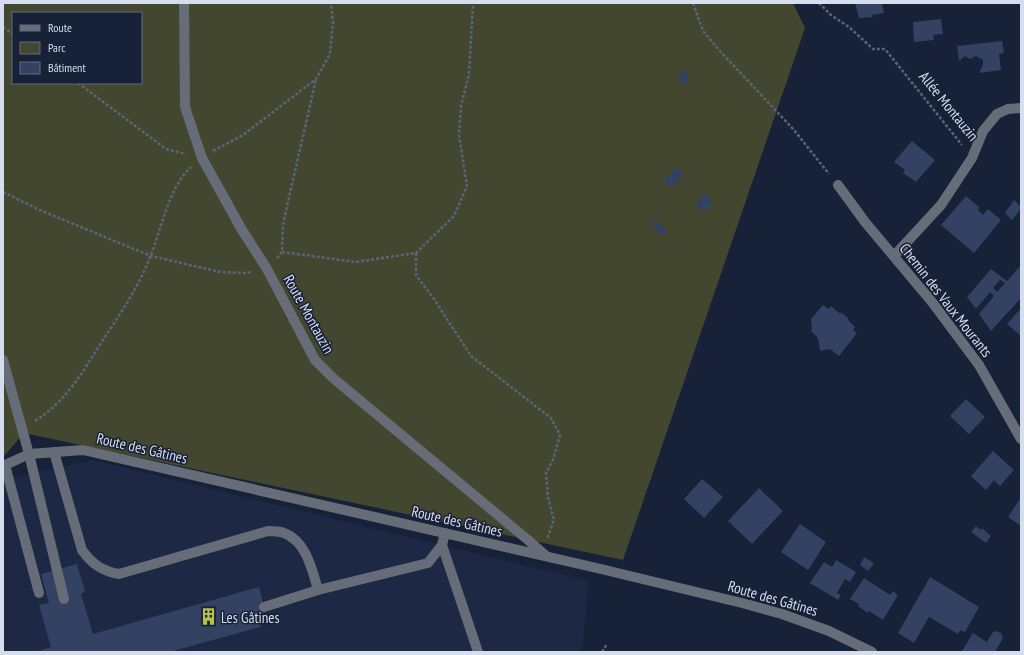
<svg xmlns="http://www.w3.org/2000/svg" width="1024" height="655" font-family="'PT Sans Narrow',sans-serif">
<rect width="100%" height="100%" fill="#172137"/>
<path fill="#1c2844" d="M93,460L589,581L582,652H3V479Z"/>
<path fill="#444730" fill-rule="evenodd" d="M3,3H793L805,28L623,560L24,433L3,457ZM13,13H141V83H13Z"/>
<g fill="#334262" fill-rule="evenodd">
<path d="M855,3H882L884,13L872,15L873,17L859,18Z"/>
<path d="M941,19L943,34L933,35L934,40L914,42L913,22Z"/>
<path d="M1002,41L1004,53L999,54L1001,70L979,73L983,65V60L976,56L970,59L965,56L959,61L957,46Z"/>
<path d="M687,71L689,82L680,84L678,73Z"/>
<path d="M912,141L935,160L916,182L903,173L905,170L894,162Z"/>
<path d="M677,167L684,174L671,188L664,181Z"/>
<path d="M704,193L713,200L705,211L696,205Z"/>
<path d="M966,196L979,207L978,210L983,215L988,209L1001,220L974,253L941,225Z"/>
<path d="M1014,200L1021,207V209L1012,220L1005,213Z"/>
<path d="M655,220L667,231L663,236L651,224Z"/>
<path d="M1021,265V298L991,331L979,314L994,296L990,292L976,309L967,297L991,269L1007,281ZM1000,280L1005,283L997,292L993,288Z"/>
<path d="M823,305L829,309L831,306L839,313H842L848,318V320L855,327L853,330L857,333L839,356L830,349L820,351L818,338L811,331L812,329L811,319Z"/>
<path d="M1021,308V336L1007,324Z"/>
<path d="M966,399L985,417L969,434L950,416Z"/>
<path d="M993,451L1014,470L1000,486L994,480L986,490L971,476Z"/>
<path d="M702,479L723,497L704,518L684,499Z"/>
<path d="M759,488L783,511L752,544L728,521Z"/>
<path d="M1021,497V526L1008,517Z"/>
<path d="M800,524L826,542L808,570L781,552Z"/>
<path d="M976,526L981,530L982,528L991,536L986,543L971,532Z"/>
<path d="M864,557L874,563L868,571L860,565Z"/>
<path d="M836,560L856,572L850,582L845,579L837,593L841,595L838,600L810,583L824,562L832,567Z"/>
<path d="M77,564L85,592L81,594L93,634L259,587L264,607L260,627L170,652H35L51,647L39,605L49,603L41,574Z"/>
<path d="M930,577L979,607L965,632L961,630L958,634L929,617L914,643L898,633Z"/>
<path d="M864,578L890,595L893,591L898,595L883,620L869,611L868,613L858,606L859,604L850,599Z"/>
<path d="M996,631L1001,633L1003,638L995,652L962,651L973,633L987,642L993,632Z"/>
</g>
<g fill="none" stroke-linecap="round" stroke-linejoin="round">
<g stroke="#5b6478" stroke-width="2.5" stroke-dasharray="3 2" stroke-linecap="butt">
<path d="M693,3L703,31L719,50L794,130L829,174"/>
<path d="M819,3L831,15L849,27L873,49H885L962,145"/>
<path d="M3,27L13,34"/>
<path d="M78,83L166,149L186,154"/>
<path d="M213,151L243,135L316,79L330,54L333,23L331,3"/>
<path d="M3,192L42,211L151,256L220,272L246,273L251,272"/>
<path d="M282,252L356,262L416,253L454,216L467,186L459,135L461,106L469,74L473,3"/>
<path d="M416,253V275L434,299L471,356L551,418L560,435L553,460L546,473L548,498L554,520L547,539"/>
<path d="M277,258L282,252L283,224L316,79"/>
<path d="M35,421C67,401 83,371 103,340C121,313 139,286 151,255C161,229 170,185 191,167"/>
<path d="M602,652L607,644"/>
</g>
<g stroke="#666c78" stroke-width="10">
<path d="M184,3L185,107L202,158L242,230L267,269L315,360L333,378L528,540L545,555"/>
<path d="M838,185L865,222L932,302L979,365L1021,439"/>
<path d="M894,256L941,205L972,158L983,131L997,114L1008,109L1021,108"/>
<path d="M3,360L29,454L64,599"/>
<path d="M54,452L82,550C92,564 102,571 119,574L268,531C273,531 279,531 284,533C306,541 312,569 318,590"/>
<path d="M5,465L39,593"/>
<path d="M3,466L29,454L83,450L601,569L742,603L782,614L829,631L872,652"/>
<path d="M442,545L478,652"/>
<path d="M264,607L318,590L428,563L442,545L445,533"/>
</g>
</g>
<defs>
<symbol id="building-bare" viewBox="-9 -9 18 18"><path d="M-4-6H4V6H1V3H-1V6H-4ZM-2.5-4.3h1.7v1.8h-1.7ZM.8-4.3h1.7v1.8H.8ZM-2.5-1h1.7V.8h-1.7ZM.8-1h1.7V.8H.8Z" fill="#b6c148" stroke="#172137" stroke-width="2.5" paint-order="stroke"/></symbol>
</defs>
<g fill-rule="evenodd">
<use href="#building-bare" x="196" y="604" width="25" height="25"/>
</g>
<g text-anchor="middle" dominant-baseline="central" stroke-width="3" stroke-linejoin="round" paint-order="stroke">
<g font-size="15" fill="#d6deed" stroke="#172137">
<text transform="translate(949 106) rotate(51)">Allée Montauzin</text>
<text transform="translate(946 300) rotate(52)">Chemin des Vaux Mourants</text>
<text transform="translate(309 314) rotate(61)">Route Montauzin</text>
<text transform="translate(142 448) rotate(13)">Route des Gâtines</text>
<text transform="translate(457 521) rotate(13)">Route des Gâtines</text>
<text transform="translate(773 598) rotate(16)">Route des Gâtines</text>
</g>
<g font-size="15" fill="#d6deed" stroke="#172137" text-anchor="start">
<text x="221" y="617">Les Gâtines</text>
</g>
</g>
<rect width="1024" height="655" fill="none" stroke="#d6deed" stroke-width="8"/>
<rect x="12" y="12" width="130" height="72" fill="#172137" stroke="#636d80"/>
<rect x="20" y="25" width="20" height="6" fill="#666c78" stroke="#636d80"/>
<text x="48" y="32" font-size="12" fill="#d6deed">Route</text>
<rect x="20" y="42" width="20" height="12" fill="#444730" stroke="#636d80"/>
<text x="48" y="52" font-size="12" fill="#d6deed">Parc</text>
<rect x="20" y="62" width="20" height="12" fill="#334262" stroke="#636d80"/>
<text x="48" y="72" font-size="12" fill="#d6deed">Bâtiment</text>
</svg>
